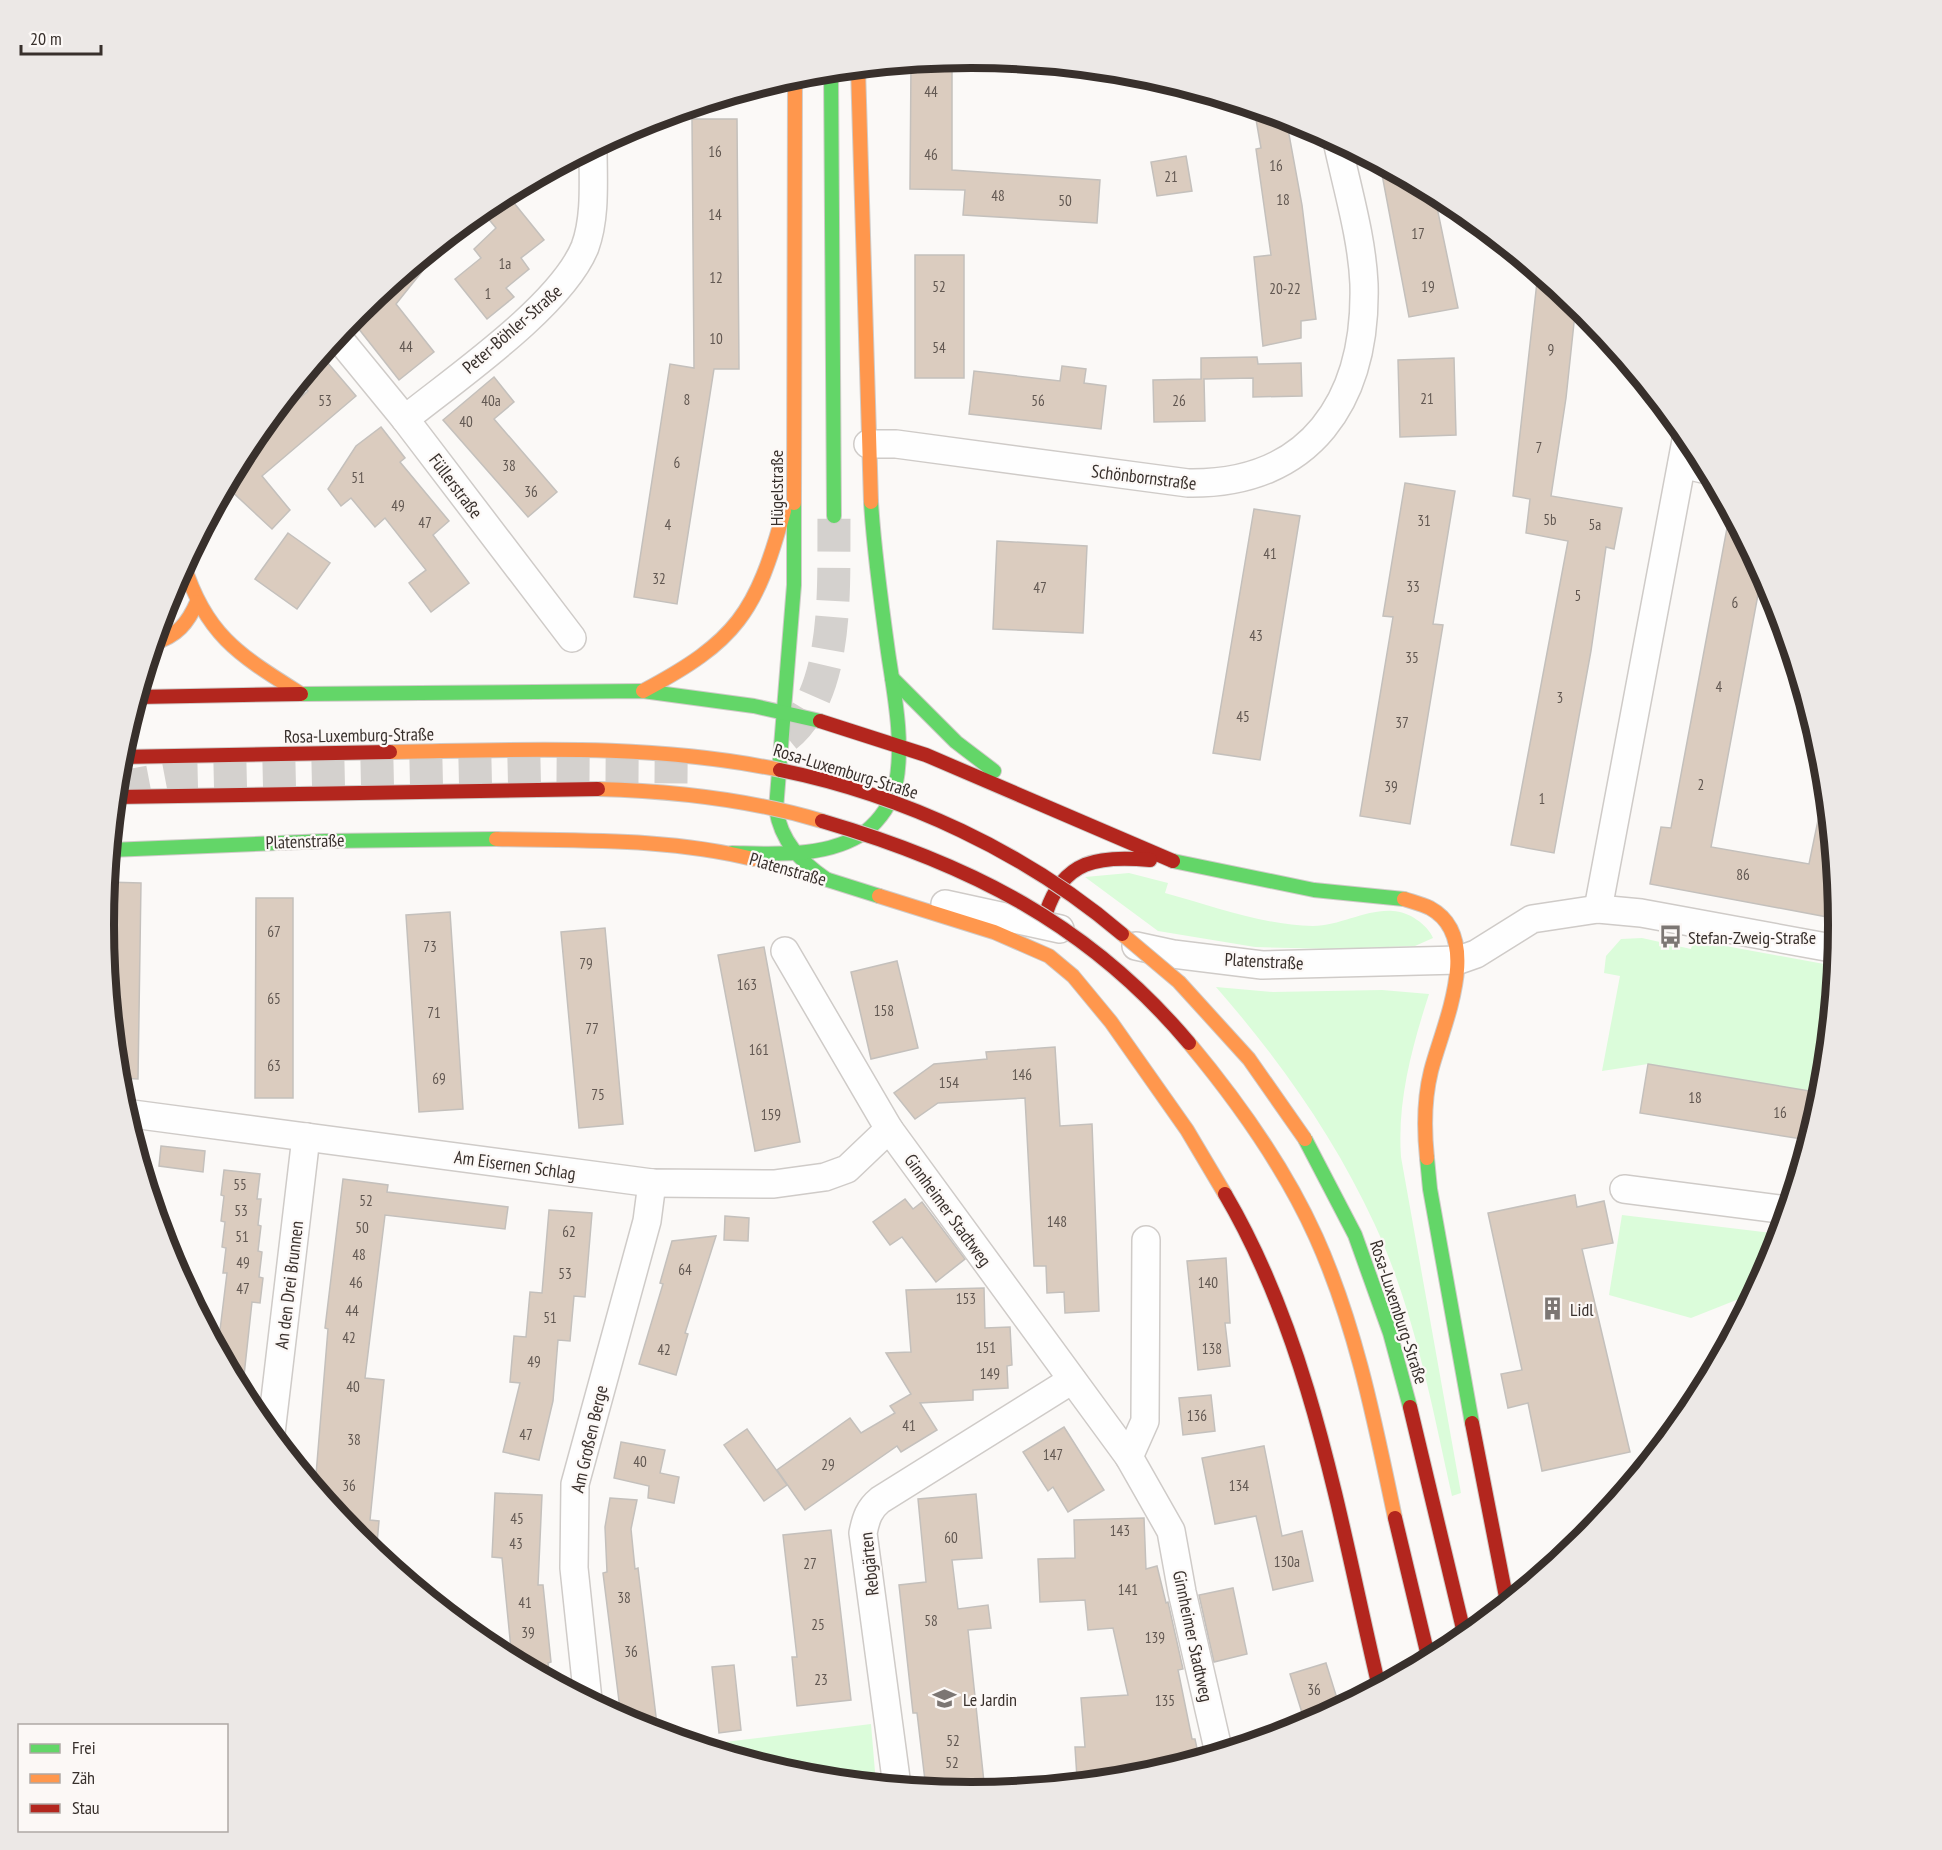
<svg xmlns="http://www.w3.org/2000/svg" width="1942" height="1850" font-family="'PT Sans Narrow',sans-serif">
<rect width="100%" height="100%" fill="#fbf9f7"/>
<g fill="#dbfcda">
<path d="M1129,873L1168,883L1165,893C1213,906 1262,925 1313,926C1340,926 1366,909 1393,911C1408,911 1428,925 1433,938L1415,946L1334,949L1255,947L1158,931L1085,877Z"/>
<path d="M1642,938L1691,949L1693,940L1835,966L1822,1093L1648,1064L1602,1071L1620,976L1604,973L1606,956L1621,939Z"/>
<path d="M1216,987L1273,992L1382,990L1429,994C1412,1047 1397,1101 1401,1157L1461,1493L1452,1496C1432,1405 1414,1310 1375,1225C1335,1138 1279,1059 1216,987Z"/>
<path d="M1622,1215L1780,1234L1773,1257L1754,1293L1691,1318L1609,1295Z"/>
<path d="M871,1724L876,1784L801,1776L700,1745Z"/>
</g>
<g fill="#dbccbf" stroke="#c4c0bc" stroke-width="1.5">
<path d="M952,59V170L1100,180L1097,223L963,215L965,190L910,189L911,63Z"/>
<path d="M1254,108L1286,118L1302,205L1316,319L1301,321V338L1263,346L1254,257L1271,255L1256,149L1261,148Z"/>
<path d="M692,119H737L739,369H714L677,604L634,597L670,364L694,368Z"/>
<path d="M1186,156L1192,191L1157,196L1151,162Z"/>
<path d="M1380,164L1434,193L1458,308L1409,317Z"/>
<path d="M510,198L544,240L521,258L529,269L506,288L514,297L487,319L455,279L481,258L474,249L496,228L487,217Z"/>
<rect x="915" y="255" width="49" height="123"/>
<path d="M417,262L424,269L396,304L434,352L399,380L351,319Z"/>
<path d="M1538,273L1576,304L1566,398L1551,496L1622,508L1614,549L1606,547L1591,651L1554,853L1511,845L1568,541L1526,533L1530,499L1513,496Z"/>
<path d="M321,355L356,396L262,476L290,510L272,529L226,486L249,442L271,416L274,420L308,391L299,383Z"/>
<path d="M1257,357L1258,364L1301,363L1302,396L1253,397V378L1204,379L1205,421L1154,422L1153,380L1201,379V358Z"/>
<path d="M1454,358L1456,435L1400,437L1398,360Z"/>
<path d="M1062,366L1086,369L1084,383L1106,386L1101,429L969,414L974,371L1060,381Z"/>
<path d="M494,377L514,402L494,419L557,492L528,517L443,420Z"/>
<path d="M381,427L405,458L400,462L449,521L433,535L469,583L431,612L409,583L426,570L385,518L375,527L351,498L341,506L328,489L356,446Z"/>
<path d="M1405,483L1455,491L1433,624L1443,625L1410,824L1360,816L1393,617L1383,616Z"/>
<path d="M1254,509L1300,516L1260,760L1213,753Z"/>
<path d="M1730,512L1762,573L1711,847L1809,864L1822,801L1827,802L1838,919L1650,884L1661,827L1671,828Z"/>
<path d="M288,533L330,563L297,609L255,579Z"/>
<path d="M997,541L1087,546L1083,633L993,629Z"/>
<path d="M107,882L141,883L138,1079L118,1078L103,925Z"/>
<path d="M256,898H293V1098H255Z"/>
<path d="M450,912L463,1109L419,1112L406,915Z"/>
<path d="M605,928L623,1124L579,1128L561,932Z"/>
<path d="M764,947L800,1142L755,1151L718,955Z"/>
<path d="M897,961L918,1048L871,1059L851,972Z"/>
<path d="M1055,1047L1060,1126L1092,1124L1099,1311L1065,1313L1064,1292L1047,1293L1046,1266H1034L1025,1098L938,1103L915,1119L894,1093L934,1064L987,1059L986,1052Z"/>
<path d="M1648,1064L1822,1093L1808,1140L1640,1113Z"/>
<path d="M161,1146L205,1151L203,1172L159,1166Z"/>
<path d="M224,1170L260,1174L257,1199H261L258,1225L261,1226L258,1251L262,1252L259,1277L263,1278L260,1303L252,1302L242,1394L207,1328L220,1330L227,1273H223L226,1248L222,1247L225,1222L221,1221L224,1196L221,1195Z"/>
<path d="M343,1179L388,1185L387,1192L508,1207L505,1229L385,1215L365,1378L384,1380L370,1520L379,1521L376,1554L357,1539L315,1487L328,1329L325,1328Z"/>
<path d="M1575,1195L1577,1207L1604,1201L1613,1243L1582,1249L1630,1452L1542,1471L1528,1403L1508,1408L1501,1374L1522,1370L1488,1213Z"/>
<path d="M905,1199L913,1209L922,1202L965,1259L936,1282L902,1237L890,1245L873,1222Z"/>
<path d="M549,1210L592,1213L585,1297L574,1296L570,1341L558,1340L553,1401L539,1460L503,1452L520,1383L510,1382L514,1336L526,1337L530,1292L542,1293Z"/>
<path d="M725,1216L749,1218L748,1241L724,1240Z"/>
<path d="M716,1236L685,1333L688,1334L676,1375L639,1364L663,1284L660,1283L672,1241Z"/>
<path d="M1226,1258L1230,1323H1225L1230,1366L1198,1370L1187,1261Z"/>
<path d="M984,1288L985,1328L1010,1327L1012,1365L1007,1366L1008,1388L973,1390V1400L920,1403L937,1430L901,1452L897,1446L805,1510L777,1470L850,1418L861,1433L895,1413L890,1406L911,1394L886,1353L911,1352L906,1290Z"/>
<path d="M1211,1395L1215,1431L1183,1435L1179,1398Z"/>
<path d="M1064,1427L1104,1490L1068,1512L1053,1487L1048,1491L1023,1452Z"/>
<path d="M747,1429L787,1485L764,1501L724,1445Z"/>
<path d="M621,1442L665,1450L660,1473L679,1477L674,1503L648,1498L649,1486L614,1478Z"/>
<path d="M1264,1446L1282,1536L1302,1531L1313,1581L1273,1590L1256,1516L1215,1524L1202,1458Z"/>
<path d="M495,1493L542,1495L538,1585H543L551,1662L548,1663L550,1679L512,1659L502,1558L492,1557Z"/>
<path d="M976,1494L982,1558L952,1560L958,1609L988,1605L991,1628L968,1630L985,1792L971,1793L926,1789L917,1713H913L899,1585L926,1582L918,1499Z"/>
<path d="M610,1498L637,1500L631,1529L635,1569L638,1568L658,1733L621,1717L603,1573L607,1572L605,1527Z"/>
<path d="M1144,1518L1146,1569L1157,1566L1166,1603L1168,1602L1183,1669L1178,1670L1192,1739H1195L1199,1758L1152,1773L1077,1778L1075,1747H1085L1081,1698L1128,1695L1113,1628L1088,1630L1085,1600L1040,1602L1038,1559L1075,1558L1074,1520Z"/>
<path d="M831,1530L851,1700L797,1706L792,1657H797L783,1535Z"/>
<path d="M1233,1588L1247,1654L1214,1662L1199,1595Z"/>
<path d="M1326,1663L1339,1705L1303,1716L1290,1674Z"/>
<path d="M734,1665L741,1730L719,1733L712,1667Z"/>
</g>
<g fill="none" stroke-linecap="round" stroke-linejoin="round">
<g stroke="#d4d1ce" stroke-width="33" stroke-dasharray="33 16" stroke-linecap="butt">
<path d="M786,736C841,691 833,580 834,516"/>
<path d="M117,788L191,774L548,766L688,767"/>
</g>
<defs>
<g id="street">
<path d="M337,336L405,419L572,638"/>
<path d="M405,419C456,378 561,306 585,247C596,217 593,180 593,148"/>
<path d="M868,444H896L1188,483C1311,485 1367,400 1364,284C1362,237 1347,188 1337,141"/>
<path d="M1682,464L1707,470"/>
<path d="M945,904L1060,929"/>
<path d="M1598,909L1687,435"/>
<path d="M1136,946L1173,954L1262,965L1459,960L1476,954L1532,919L1598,909L1641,913L1837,949"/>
<path d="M785,951L889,1129L1129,1457L1171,1531L1182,1592L1219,1753"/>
<path d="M125,1113L652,1183L774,1184L825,1177L847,1169L889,1129"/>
<path d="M1624,1189L1787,1210"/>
<path d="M271,1433L306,1137"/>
<path d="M1129,1457L1145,1421L1146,1240"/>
<path d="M588,1700L574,1568L575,1484L647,1221L652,1183"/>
<path d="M897,1786L863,1533C866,1518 869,1509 880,1500L1072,1380"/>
</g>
<g id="fast">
<path d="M831,71L834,516"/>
<path d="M794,503V585L776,809C781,841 800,861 826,879"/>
<path d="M892,678L956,742L994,771"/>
<path d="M301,694L643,691L754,706L820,721"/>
<path d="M110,850L326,841L496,839"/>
<path d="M732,853C775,854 828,858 865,832C880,820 893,802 896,783C904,741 894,693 888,652C881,602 874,552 871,502"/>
<path d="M1173,861L1314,890L1404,899"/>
<path d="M806,873L879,896"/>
<path d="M1427,1158L1430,1189L1472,1423"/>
</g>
<g id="slow">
<path d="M858,68L871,502"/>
<path d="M794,503L795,76"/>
<path d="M184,565C206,636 241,656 301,694"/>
<path d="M154,643C177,636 188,623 197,602"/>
<path d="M643,691C737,641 756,613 784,511"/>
<path d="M496,839C582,841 669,838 753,859"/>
<path d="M879,896L994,932L1049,956L1073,976L1111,1022L1187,1130L1225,1194"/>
<path d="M1404,899C1413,902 1422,904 1430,908C1485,938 1442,1027 1431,1071C1424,1099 1424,1129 1427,1158"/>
</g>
<g id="jam">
<path d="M138,697L301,694"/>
<path d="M820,721L926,755L1173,861"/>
<path d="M1046,913C1063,860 1099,855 1150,860"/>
<path d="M1225,1194C1312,1342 1340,1522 1379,1687"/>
<path d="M1472,1423L1507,1602"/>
</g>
</defs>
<use href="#street" stroke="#cfcbc8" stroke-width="30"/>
<use href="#fast" stroke="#cfcbc8" stroke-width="16"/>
<use href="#slow" stroke="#cfcbc8" stroke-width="16"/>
<use href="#jam" stroke="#cfcbc8" stroke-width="16"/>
<use href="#street" stroke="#fefefe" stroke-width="27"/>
<use href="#fast" stroke="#63d668" stroke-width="14"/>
<use href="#slow" stroke="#ff974d" stroke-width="14"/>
<use href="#jam" stroke="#b3261e" stroke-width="14"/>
<defs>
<path id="fast-bridge" d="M1305,1139L1355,1235L1390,1333L1410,1407"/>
<g id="slow-bridge">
<path d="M390,752C521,750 651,743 780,770"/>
<path d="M598,789C674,791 748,799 822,821"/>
<path d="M1122,934L1179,982L1249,1059L1305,1139"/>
<path d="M1189,1043C1239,1103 1284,1166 1316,1237C1356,1326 1375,1423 1395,1518"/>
</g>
<g id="jam-bridge">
<path d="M120,757L390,752"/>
<path d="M780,770C903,795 1026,852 1122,934"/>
<path d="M116,797L598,789"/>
<path d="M822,821C969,864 1089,924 1189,1043"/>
<path d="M1410,1407L1465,1637"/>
<path d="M1395,1518L1429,1660"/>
</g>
</defs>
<use href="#fast-bridge" stroke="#cfcbc8" stroke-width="16" stroke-linecap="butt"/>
<use href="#slow-bridge" stroke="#cfcbc8" stroke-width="16" stroke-linecap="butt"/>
<use href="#jam-bridge" stroke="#cfcbc8" stroke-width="16" stroke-linecap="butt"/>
<use href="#fast-bridge" stroke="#63d668" stroke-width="14"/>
<use href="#slow-bridge" stroke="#ff974d" stroke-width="14"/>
<use href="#jam-bridge" stroke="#b3261e" stroke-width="14"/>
</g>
<defs>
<symbol id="bus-bare" viewBox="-9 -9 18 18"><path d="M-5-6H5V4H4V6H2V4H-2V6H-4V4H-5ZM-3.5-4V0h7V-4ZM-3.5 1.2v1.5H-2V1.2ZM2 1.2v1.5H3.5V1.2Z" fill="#7c7673" stroke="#fcf8f6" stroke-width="2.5" paint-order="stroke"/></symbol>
<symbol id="building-bare" viewBox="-9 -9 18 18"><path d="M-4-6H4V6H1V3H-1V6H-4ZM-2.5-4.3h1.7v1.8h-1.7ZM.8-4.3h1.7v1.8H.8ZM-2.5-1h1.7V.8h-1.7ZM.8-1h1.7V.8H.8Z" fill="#7c7673" stroke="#fcf8f6" stroke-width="2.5" paint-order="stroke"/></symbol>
<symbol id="school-bare" viewBox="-9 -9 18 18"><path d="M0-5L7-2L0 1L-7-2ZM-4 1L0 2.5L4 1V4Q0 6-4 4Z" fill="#7c7673" stroke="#fcf8f6" stroke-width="2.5" paint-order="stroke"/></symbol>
</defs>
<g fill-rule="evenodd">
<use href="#bus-bare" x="1654" y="920" width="33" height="33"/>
<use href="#building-bare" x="1536" y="1292" width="33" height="33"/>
<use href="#school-bare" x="928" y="1682" width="33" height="33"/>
</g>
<g text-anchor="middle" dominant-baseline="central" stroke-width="4.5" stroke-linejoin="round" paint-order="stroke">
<g font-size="15" fill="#615751">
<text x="931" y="91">44</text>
<text x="715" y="151">16</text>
<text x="931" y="154">46</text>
<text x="1276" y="165">16</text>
<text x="1171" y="176">21</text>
<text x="998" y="195">48</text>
<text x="1283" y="199">18</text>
<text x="1065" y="200">50</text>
<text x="715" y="214">14</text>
<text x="1418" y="233">17</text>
<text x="505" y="263">1a</text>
<text x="716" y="277">12</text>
<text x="939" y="286">52</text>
<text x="1428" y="286">19</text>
<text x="1285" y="288">20-22</text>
<text x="488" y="293">1</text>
<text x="716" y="338">10</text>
<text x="406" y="346">44</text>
<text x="939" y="347">54</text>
<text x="1551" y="349">9</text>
<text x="1427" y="398">21</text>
<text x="687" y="399">8</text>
<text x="325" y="400">53</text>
<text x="491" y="400">40a</text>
<text x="1038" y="400">56</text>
<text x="1179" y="400">26</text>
<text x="466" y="421">40</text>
<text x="1539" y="447">7</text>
<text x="677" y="462">6</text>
<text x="509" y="465">38</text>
<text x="358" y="477">51</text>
<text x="531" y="491">36</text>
<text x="398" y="505">49</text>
<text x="1550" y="519">5b</text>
<text x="1424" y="520">31</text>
<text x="425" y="522">47</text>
<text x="668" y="524">4</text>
<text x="1595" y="524">5a</text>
<text x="1270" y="553">41</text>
<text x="659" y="578">32</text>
<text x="1413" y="586">33</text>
<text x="1040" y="587">47</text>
<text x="1578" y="595">5</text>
<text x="1735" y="602">6</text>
<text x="1256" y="635">43</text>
<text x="1412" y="657">35</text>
<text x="1719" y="686">4</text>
<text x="1560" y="697">3</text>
<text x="1243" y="716">45</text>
<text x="1402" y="722">37</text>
<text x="1701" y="784">2</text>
<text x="1391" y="786">39</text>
<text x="1542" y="798">1</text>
<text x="1743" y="874">86</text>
<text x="274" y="931">67</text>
<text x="430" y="946">73</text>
<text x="586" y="963">79</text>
<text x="747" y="984">163</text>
<text x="274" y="998">65</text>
<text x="884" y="1010">158</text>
<text x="434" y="1012">71</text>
<text x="592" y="1028">77</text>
<text x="759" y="1049">161</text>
<text x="274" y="1065">63</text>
<text x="1022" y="1074">146</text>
<text x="439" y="1078">69</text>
<text x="949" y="1082">154</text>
<text x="598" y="1094">75</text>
<text x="1695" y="1097">18</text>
<text x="1780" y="1112">16</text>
<text x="771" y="1114">159</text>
<text x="240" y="1184">55</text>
<text x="366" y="1200">52</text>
<text x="241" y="1210">53</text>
<text x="1057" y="1221">148</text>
<text x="362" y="1227">50</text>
<text x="569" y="1231">62</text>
<text x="242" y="1236">51</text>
<text x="359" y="1254">48</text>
<text x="243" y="1262">49</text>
<text x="685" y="1269">64</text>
<text x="565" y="1273">53</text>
<text x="356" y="1282">46</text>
<text x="1208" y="1282">140</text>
<text x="243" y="1288">47</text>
<text x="966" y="1298">153</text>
<text x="352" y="1310">44</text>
<text x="550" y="1317">51</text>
<text x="349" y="1337">42</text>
<text x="986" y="1347">151</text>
<text x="1212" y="1348">138</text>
<text x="664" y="1349">42</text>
<text x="534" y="1361">49</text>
<text x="990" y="1373">149</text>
<text x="353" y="1386">40</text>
<text x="1197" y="1415">136</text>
<text x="909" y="1425">41</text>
<text x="526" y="1434">47</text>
<text x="354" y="1439">38</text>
<text x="1053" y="1454">147</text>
<text x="640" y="1461">40</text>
<text x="828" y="1464">29</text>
<text x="349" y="1485">36</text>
<text x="1239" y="1485">134</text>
<text x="517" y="1518">45</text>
<text x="1120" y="1530">143</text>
<text x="951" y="1537">60</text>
<text x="516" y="1543">43</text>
<text x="1287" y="1561">130a</text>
<text x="810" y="1563">27</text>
<text x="1128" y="1589">141</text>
<text x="624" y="1597">38</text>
<text x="525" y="1602">41</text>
<text x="931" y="1620">58</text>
<text x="818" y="1624">25</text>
<text x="528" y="1632">39</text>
<text x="1155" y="1637">139</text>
<text x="631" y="1651">36</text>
<text x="821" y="1679">23</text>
<text x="1314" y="1689">36</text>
<text x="1165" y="1700">135</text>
<text x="953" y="1740">52</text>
<text x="952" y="1762">52</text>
</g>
<g font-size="18" fill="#38302c" stroke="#fcf8f6">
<text transform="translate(512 329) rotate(-41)">Peter-Böhler-Straße</text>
<text transform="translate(1144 477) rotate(7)">Schönbornstraße</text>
<text transform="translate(456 486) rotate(53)">Füllerstraße</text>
<text transform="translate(776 488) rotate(-90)">Hügelstraße</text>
<text transform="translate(359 735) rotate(-1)">Rosa-Luxemburg-Straße</text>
<text transform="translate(846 771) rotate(17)">Rosa-Luxemburg-Straße</text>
<text transform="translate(305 841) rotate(-2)">Platenstraße</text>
<text transform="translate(788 869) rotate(16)">Platenstraße</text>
<text transform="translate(1264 961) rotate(3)">Platenstraße</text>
<text transform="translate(515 1165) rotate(8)">Am Eisernen Schlag</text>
<text transform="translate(948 1210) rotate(54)">Ginnheimer Stadtweg</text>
<text transform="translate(289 1285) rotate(-83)">An den Drei Brunnen</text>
<text transform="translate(1399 1312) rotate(72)">Rosa-Luxemburg-Straße</text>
<text transform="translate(589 1439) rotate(-77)">Am Großen Berge</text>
<text transform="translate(869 1564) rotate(-96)">Rebgärten</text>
<text transform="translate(1193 1636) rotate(78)">Ginnheimer Stadtweg</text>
</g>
<g font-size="18" fill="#38302c" stroke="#fcf8f6" text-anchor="start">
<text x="1688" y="937">Stefan-Zweig-Straße</text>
<text x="1570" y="1309">Lidl</text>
<text x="963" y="1699">Le Jardin</text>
</g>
</g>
<path d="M0 0H1942V1850H0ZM114 925a857 857 0 1 1 1714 0a857 857 0 1 1-1714 0Z" fill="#ece8e6" fill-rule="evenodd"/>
<path fill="none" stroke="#38302c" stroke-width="8" d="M114 925a857 857 0 1 1 1714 0a857 857 0 1 1-1714 0Z"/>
<rect x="18" y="1724" width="210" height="108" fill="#fcf8f6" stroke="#aea8a5" stroke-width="1.5"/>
<rect x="30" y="1744" width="30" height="9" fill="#63d668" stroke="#aea8a5" stroke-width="1.5"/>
<text x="72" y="1754" font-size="18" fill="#38302c">Frei</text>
<rect x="30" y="1774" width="30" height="9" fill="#ff974d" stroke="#aea8a5" stroke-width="1.5"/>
<text x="72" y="1784" font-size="18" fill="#38302c">Zäh</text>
<rect x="30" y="1804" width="30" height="9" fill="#b3261e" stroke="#aea8a5" stroke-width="1.5"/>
<text x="72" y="1814" font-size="18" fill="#38302c">Stau</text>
<path d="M21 45v9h80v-9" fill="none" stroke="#38302c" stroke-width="3"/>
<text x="30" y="45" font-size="18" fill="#38302c" stroke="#fcf8f6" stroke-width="4.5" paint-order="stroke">20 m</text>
</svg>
